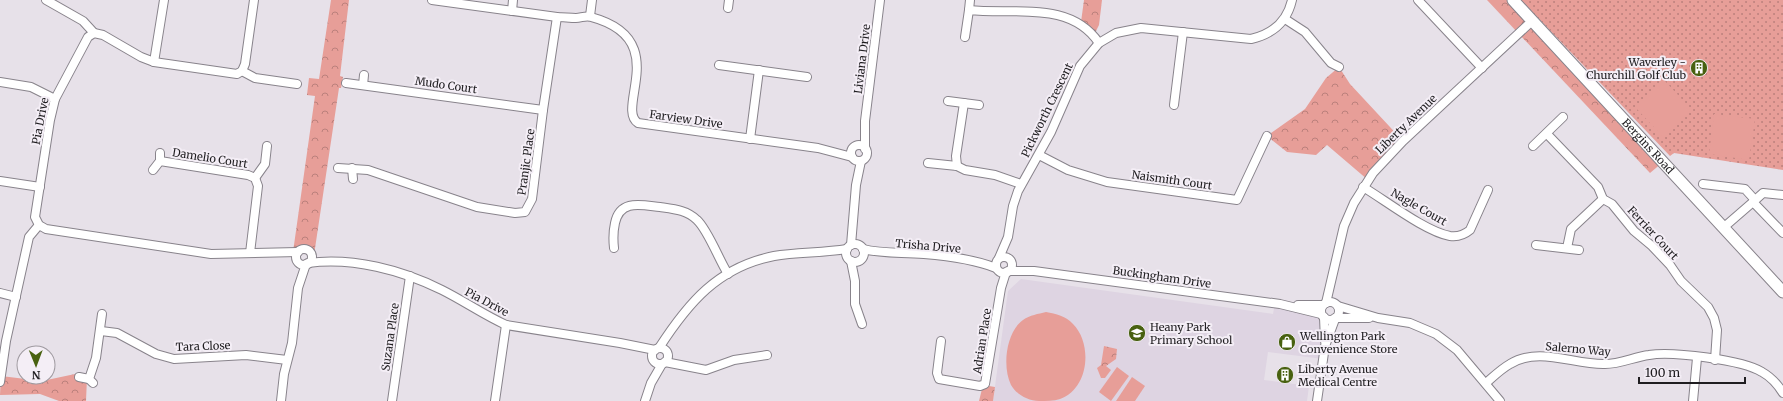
<svg xmlns="http://www.w3.org/2000/svg" width="1783" height="401" font-family="Merriweather,serif">
<defs>
<pattern id="grass-dots" width="8" height="8" patternUnits="userSpaceOnUse"><rect width="8" height="8" fill="#e79e98"/><path d="M2 2h.1M6 6h.1" fill="none" stroke="#bb807c" stroke-width="1.8" stroke-linecap="round"/></pattern>
<pattern id="park-crowns" width="20" height="18" patternUnits="userSpaceOnUse"><rect width="20" height="18" fill="#e79e98"/><path d="M2 6a3 3 0 1 1 6 0M12 15a3 3 0 1 1 6 0" fill="none" stroke="#bb807c"/></pattern>
</defs>
<rect width="100%" height="100%" fill="#e7e1e9"/>
<path fill="#ded4e2" d="M1021,279L1273,314L1275,303L1321,314L1323,359L1268,352L1264,380L1309,386L1307,401H993L1008,291Z"/>
<path fill="url(#grass-dots)" d="M1521,0H1783V170L1674,153L1670,156Z"/>
<g fill="url(#park-crowns)">
<path d="M331,0H349L340,76L343,77L341,88H339L314,255L305,249L293,252L315,96L307,95L309,78L319,79Z"/>
<path d="M1084,0H1102L1099,25L1094,35L1081,22Z"/>
<path d="M1487,0H1513L1663,162L1650,173Z"/>
<path d="M1339,67L1350,84L1403,141L1368,180L1327,145L1316,155L1287,152L1267,136L1305,109L1326,78Z"/>
<path d="M1104,346L1117,349L1116,359L1106,366L1111,370L1105,378H1101L1097,368L1101,365Z"/>
<path d="M75,374L79,377L87,378L86,401H59L40,394L0,395L1,376L42,381Z"/>
<path d="M983,385L995,387L993,401H979Z"/>
</g>
<g fill="#e79e98">
<path d="M1664,80L1691,109L1662,136L1635,107Z"/>
<path d="M1714,114L1755,119L1749,160L1709,154Z"/>
<path d="M1046,312C1056,314 1066,316 1073,324C1093,344 1089,389 1060,399C1054,401 1046,401 1039,401C1028,401 1017,395 1011,385C1002,367 1006,332 1023,320C1030,315 1038,314 1046,312Z"/>
<path d="M1117,367L1129,376L1111,401L1099,392Z"/>
<path d="M1132,377L1145,386L1135,401H1116Z"/>
</g>
<g fill="none" stroke-linecap="round" stroke-linejoin="round">
<defs>
<g id="minor">
<path d="M46,0L83,21L94,33"/>
<path d="M254,0L245,64L242,71L237,74L154,62L141,57L103,35L94,33L88,37L55,99L50,120L35,217L39,225L46,229L211,254L298,252"/>
<path d="M432,0L557,17C563,17 570,18 576,18C581,18 586,15 591,17C673,39 615,108 638,123L818,148L852,157"/>
<path d="M1418,0L1482,68"/>
<path d="M728,8L729,0"/>
<path d="M969,10L970,0"/>
<path d="M512,11L513,0"/>
<path d="M590,16L592,0"/>
<path d="M1285,19L1305,32L1331,63L1339,67"/>
<path d="M965,37L969,10C1015,15 1070,0 1099,43"/>
<path d="M154,62L164,0"/>
<path d="M719,65L807,77"/>
<path d="M242,71L255,78L297,84"/>
<path d="M0,82L31,87L55,99"/>
<path d="M346,83L543,110"/>
<path d="M363,85L364,75"/>
<path d="M948,101L979,105"/>
<path d="M1174,105L1183,32"/>
<path d="M1547,134L1598,187L1603,199L1612,204L1634,231L1652,246L1670,265L1681,281L1708,307L1714,318L1717,330L1715,360"/>
<path d="M750,139L759,70"/>
<circle cx="859" cy="153" r="8"/>
<path d="M1533,146L1563,117"/>
<path d="M865,149V121L880,0"/>
<path d="M160,153V161"/>
<path d="M1039,155L1068,170L1107,182L1237,200L1267,136"/>
<path d="M928,163L957,166L965,170L995,175L1021,184"/>
<path d="M957,166L956,156L964,103"/>
<path d="M338,168L368,170L477,207L515,213L525,212L532,199L543,110L557,17"/>
<path d="M352,168L353,179"/>
<path d="M153,170L160,161L248,175L255,178L258,186L250,253"/>
<path d="M255,178L265,164L267,146"/>
<path d="M0,181L40,187"/>
<path d="M1703,184L1745,189L1755,200"/>
<path d="M1363,187C1385,200 1426,232 1450,236C1457,237 1464,235 1470,230L1488,190"/>
<path d="M1753,202L1763,193L1783,195"/>
<path d="M1723,228L1753,202L1783,233"/>
<circle cx="855" cy="253" r="9"/>
<path d="M851,245L856,185L861,161"/>
<path d="M1536,245L1579,250"/>
<path d="M614,248C613,239 613,232 615,223C620,199 641,205 660,207C674,209 687,210 697,220C708,230 719,260 728,274"/>
<path d="M1567,248L1571,229L1603,199"/>
<path d="M863,249C883,254 903,252 924,254C948,256 974,259 996,268"/>
<circle cx="304" cy="257" r="8"/>
<circle cx="1004" cy="265" r="8"/>
<path d="M999,258L1008,237L1013,206L1018,191L1051,132L1080,66L1099,43L1116,33L1141,28L1251,39C1273,34 1287,22 1292,0"/>
<path d="M851,261L855,281V304L862,324"/>
<path d="M308,263C353,257 402,270 442,290C464,301 484,315 506,325L620,343L655,350"/>
<path d="M1008,271H1034L1280,304L1321,314"/>
<path d="M0,293L16,297"/>
<circle cx="1330" cy="311" r="9"/>
<path d="M1326,303L1344,226L1354,203L1373,173L1403,141L1532,21"/>
<path d="M1298,305H1323"/>
<path d="M1338,306L1378,318L1410,323L1436,334L1457,350L1500,401"/>
<path d="M1324,317L1325,341"/>
<path d="M1335,318H1369"/>
<path d="M101,331L117,333L156,354L174,359L246,355L287,360"/>
<path d="M941,341L937,373L939,379L980,386L985,384L1001,288L1006,272"/>
<path d="M659,348C688,303 718,267 774,256C797,252 823,253 847,249"/>
<circle cx="660" cy="356" r="8"/>
<path d="M665,362L706,370L734,360L767,355"/>
<path d="M79,377L89,379"/>
<path d="M0,382L6,341L29,237L39,225"/>
<path d="M93,383L89,379L96,358L102,314"/>
<path d="M1486,383C1493,377 1501,369 1510,364C1539,346 1574,365 1605,364C1620,364 1634,357 1649,355C1672,351 1743,360 1762,372C1771,377 1778,385 1783,393"/>
<path d="M281,401L284,374L292,343L298,288L306,264"/>
<path d="M392,401L410,276"/>
<path d="M495,401L506,325"/>
<path d="M645,401L651,383L662,364"/>
<path d="M1317,401L1325,346L1335,319"/>
<path d="M1693,401L1697,358"/>
</g>
<g id="secondary">
<path id="s1" d="M1513,0L1783,292"/>
</g>
</defs>
<use href="#minor" stroke="#88838b" stroke-width="10"/>
<use href="#secondary" stroke="#88838b" stroke-width="13"/>
<use href="#minor" stroke="#fff" stroke-width="8"/>
<use href="#secondary" stroke="#fff" stroke-width="11"/>
</g>
<defs>
<symbol id="building-disc" viewBox="-11 -11 22 22"><circle r="9.5" fill="#486110" stroke="#f4eef6"/><path d="M-4-6H4V6H1V3H-1V6H-4ZM-2.5-4.3h1.7v1.8h-1.7ZM.8-4.3h1.7v1.8H.8ZM-2.5-1h1.7V.8h-1.7ZM.8-1h1.7V.8H.8Z" fill="#fff"/></symbol>
<symbol id="school-disc" viewBox="-11 -11 22 22"><circle r="9.5" fill="#486110" stroke="#f4eef6"/><path d="M0-5L7-2L0 1L-7-2ZM-4 1L0 2.5L4 1V4Q0 6-4 4Z" fill="#fff"/></symbol>
<symbol id="shop-disc" viewBox="-11 -11 22 22"><circle r="9.5" fill="#486110" stroke="#f4eef6"/><path d="M-5-2.5h2.3a2.7 3.5 0 0 1 5.4 0H5L5.5 6h-11ZM-1.5-2.5h3a1.5 2.3 0 0 0-3 0Z" fill="#fff"/></symbol>
</defs>
<g fill-rule="evenodd">
<use href="#building-disc" x="1689" y="58" width="20" height="20"/>
<use href="#school-disc" x="1127" y="323" width="20" height="20"/>
<use href="#shop-disc" x="1277" y="332" width="20" height="20"/>
<use href="#building-disc" x="1275" y="365" width="20" height="20"/>
</g>
<g text-anchor="middle" dominant-baseline="central" stroke-width="4" stroke-linejoin="round" paint-order="stroke">
<g font-size="11" fill="#1f1d20" stroke="#f4eef6">
<text transform="translate(862 59) rotate(-83)">Liviana Drive</text>
<text transform="translate(446 85) rotate(8)">Mudo Court</text>
<text transform="translate(1047 110) rotate(-64)">Pickworth Crescent</text>
<text transform="translate(686 119) rotate(8)">Farview Drive</text>
<text transform="translate(40 121) rotate(-79)">Pia Drive</text>
<text transform="translate(1406 124) rotate(-44)">Liberty Avenue</text>
<text stroke="none"><textPath href="#s1" startOffset="199">Bergins Road</textPath></text>
<text transform="translate(210 158) rotate(9)">Damelio Court</text>
<text transform="translate(526 162) rotate(-82)">Pranjic Place</text>
<text transform="translate(1172 180) rotate(8)">Naismith Court</text>
<text transform="translate(1419 207) rotate(30)">Nagle Court</text>
<text transform="translate(1653 233) rotate(47)">Ferrier Court</text>
<text transform="translate(928 246) rotate(5)">Trisha Drive</text>
<text transform="translate(1162 277) rotate(8)">Buckingham Drive</text>
<text transform="translate(487 302) rotate(28)">Pia Drive</text>
<text transform="translate(390 337) rotate(-82)">Suzana Place</text>
<text transform="translate(982 341) rotate(-81)">Adrian Place</text>
<text transform="translate(203 346) rotate(-2)">Tara Close</text>
<text transform="translate(1578 349) rotate(5)">Salerno Way</text>
</g>
<g font-size="11" fill="#1f1d20" stroke="#f4eef6" text-anchor="start">
<text x="1686" y="62" text-anchor="end">Waverley -<tspan x="1686" dy="13">Churchill Golf Club</tspan></text>
<text x="1150" y="327">Heany Park<tspan x="1150" dy="13">Primary School</tspan></text>
<text x="1300" y="336">Wellington Park<tspan x="1300" dy="13">Convenience Store</tspan></text>
<text x="1298" y="369">Liberty Avenue<tspan x="1298" dy="13">Medical Centre</tspan></text>
</g>
</g>
<g transform="translate(36 365) rotate(179)"><circle r="19" fill="#f4eef6" stroke="#9f9aa0"/>
<path d="M0-3L7 15L0 10L-7 15Z" fill="#486110"/>
<text y="-6" font-size="11" font-weight="bold" text-anchor="middle" fill="#1f1d20">N</text>
</g>
<path d="M1639 377v6h106v-6" fill="none" stroke="#1f1d20" stroke-width="2"/>
<text x="1645" y="377" font-size="12" fill="#1f1d20" stroke="#f4eef6" stroke-width="3" paint-order="stroke">100 m</text>
</svg>
